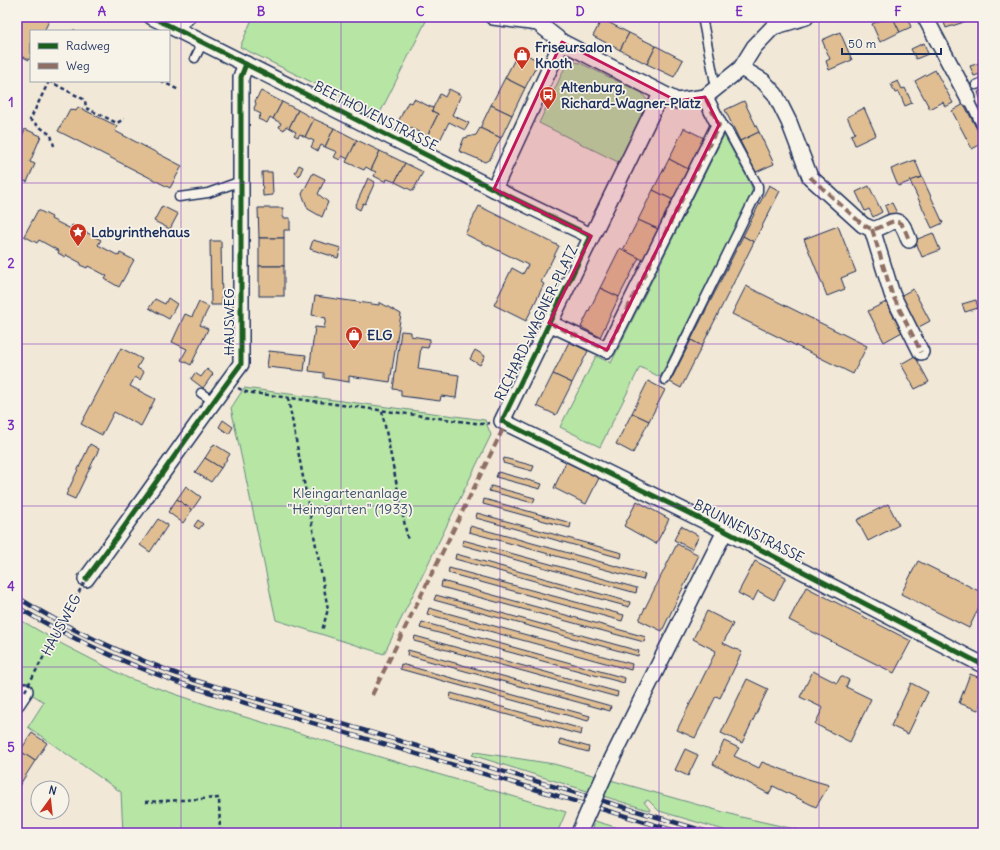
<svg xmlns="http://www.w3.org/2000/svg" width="1000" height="850" font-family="Delius,sans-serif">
<rect width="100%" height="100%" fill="#f2e8d7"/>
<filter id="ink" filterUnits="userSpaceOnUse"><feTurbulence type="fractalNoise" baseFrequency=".025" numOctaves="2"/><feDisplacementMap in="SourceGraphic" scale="8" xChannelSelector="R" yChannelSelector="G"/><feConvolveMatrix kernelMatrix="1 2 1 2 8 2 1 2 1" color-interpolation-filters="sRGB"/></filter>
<g filter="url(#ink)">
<g fill="#b6e5a4" stroke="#688a81">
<path d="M253,17H406L426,21L379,115L240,47Z"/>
<path d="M575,62L580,63L642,93L649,103L620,163L539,123L565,67L570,63Z"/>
<path d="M724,135L751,185L753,192L660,377L640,367L600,447L560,427L596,356L611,363Z"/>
<path d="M244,388L485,420L491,435L384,654L276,620L231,408Z"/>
<path d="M17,618L62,644L128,678L228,712L566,812L557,833H123L121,792L28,727L44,702L17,685Z"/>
<path d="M475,752L554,764L741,817L812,833H734L659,811L648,800L644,802L651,811L472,755Z"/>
<path d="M595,821L635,833H592Z"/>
</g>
<g fill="#e0be92" stroke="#1b2f5e">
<path d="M17,17H51L44,31H31V56L29,60L17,54Z"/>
<path d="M888,17H893L900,32L880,42L872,24Z"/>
<path d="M894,17H907L911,27L900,32L893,18Z"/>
<path d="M942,17H959L961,23L946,28Z"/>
<path d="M959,17H975L961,23Z"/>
<path d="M602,19L629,33L620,50L593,36Z"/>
<path d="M840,32L852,60L829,70L826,61L830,59L822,40Z"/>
<path d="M629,33L656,46L647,64L620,50Z"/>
<path d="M924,43L928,54L916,59L911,49Z"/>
<path d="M656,46L683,60L674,77L647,64Z"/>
<path d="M519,51L539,61L525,88L505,78Z"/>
<path d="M983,62V73L974,76L970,66Z"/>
<path d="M935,70L953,103L945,107L943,102L930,109L915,81Z"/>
<path d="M505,78L525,88L512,115L491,105Z"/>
<path d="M898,81L902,89L905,88L912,103L905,106L899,92L895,93L891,84Z"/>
<path d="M449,89L461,95L452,115L469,123L465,130L449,122L439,142L427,136L438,114L432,111L433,108L440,94L445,97Z"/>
<path d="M983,90V104H982L978,92Z"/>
<path d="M261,91L282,102L273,119L270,117L267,123L258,119L261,114L255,111L254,108L256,104L255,101Z"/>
<path d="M414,99L433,108L432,111L438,114L427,136L398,122L408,102L412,103Z"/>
<path d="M744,101L759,132L740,141L725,110Z"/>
<path d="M282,102L298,110L289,128L286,126L284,130L279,127L281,123L273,119Z"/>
<path d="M964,104L983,141V143L972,149L952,111Z"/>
<path d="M491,105L512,115L501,138L480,128Z"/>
<path d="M78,107L117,126L115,131L182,166L170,188L58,131L70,109L76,111Z"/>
<path d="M864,108L876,135L855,145L851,135L855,133L847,117Z"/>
<path d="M298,110L314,119L305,137L300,134L298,137L294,135L296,132L289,128Z"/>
<path d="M314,119L334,128L325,147L321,145L318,151L311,147L314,141L305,137Z"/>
<path d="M334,128L357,140L348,159L342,156L340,160L334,157L337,152L325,147Z"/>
<path d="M480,128L501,138L490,159L485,162L459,151L464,138L476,135Z"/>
<path d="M684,128L704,138L688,169L669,159Z"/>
<path d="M25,129L41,136L30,162L35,164L27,182L17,178V148Z"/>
<path d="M759,132L774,164L756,172L740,141Z"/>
<path d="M357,140L380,151L371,170L366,167L364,170L346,162Z"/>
<path d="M380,151L405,163L395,182L387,179L386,182L374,176L376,172L371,170Z"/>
<path d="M669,159L688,169L673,200L653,190Z"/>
<path d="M915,160L922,177L898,186L891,169Z"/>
<path d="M405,163L423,172L413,191L395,182Z"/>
<path d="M299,165L303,167L299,176L295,173Z"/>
<path d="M262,172H272L273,195L263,196Z"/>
<path d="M313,173L325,179L318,194L328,202L322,217L308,209L302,194Z"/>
<path d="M922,177L943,223L932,228L910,181Z"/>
<path d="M368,178L375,182L365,204L363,203L360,210L355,207Z"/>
<path d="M769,185L780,191L754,242L743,236Z"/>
<path d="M869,186L882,212L873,217L869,209L865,211L856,192Z"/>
<path d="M653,190L673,200L658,229L638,220Z"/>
<path d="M892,203L897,213L889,216L885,206Z"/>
<path d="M162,206L178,214L170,229L154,221Z"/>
<path d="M479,206L559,246L541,282L544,284L526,321L494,305L512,268L523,274L528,265L465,234Z"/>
<path d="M258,208H283V218H290V230H284V238H259Z"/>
<path d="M38,210L52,217L51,219L71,229L72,225L101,240L98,245L119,256L120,253L134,260L119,287L105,279L107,276L88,266L87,268L80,265L81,263L66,255L65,257L58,253L59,251L39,240L37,243L24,236Z"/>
<path d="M638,220L658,229L643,260L623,250Z"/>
<path d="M838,226L856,272L841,278L845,289L827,296L804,239Z"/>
<path d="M933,233L940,250L922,257L915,240Z"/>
<path d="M743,236L754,242L702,346L691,340Z"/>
<rect x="259" y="238" width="25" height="28"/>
<path d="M313,240L341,248L338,258L310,249Z"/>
<path d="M210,241H221L222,305H211Z"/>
<path d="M620,248L639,258L619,297L600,288Z"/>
<rect x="259" y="266" width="25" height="30"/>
<path d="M746,286L867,346L853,374L732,314Z"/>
<path d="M600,288L619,297L600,337L581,327Z"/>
<path d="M913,289L930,321L915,329L898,297Z"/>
<path d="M315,296L379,305V302L401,314L390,382L349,376V382L324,378V373L309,371L315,327L324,328L326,318L312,315Z"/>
<path d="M168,298L177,304L169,319L149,308L155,299L165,304Z"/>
<path d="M976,300L978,308L965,312L962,304Z"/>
<path d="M199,302L209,307L200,325L208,329L191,365L181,360L187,349L172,342L185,314L192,317Z"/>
<path d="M886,302L902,332L884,342L868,311Z"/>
<path d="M401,331L411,332V336L430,339L428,348L421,347L418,369L459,375L456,398L441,396L440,401L401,396V390L393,389Z"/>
<path d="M691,340L702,346L681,388L670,382Z"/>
<path d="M569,342L588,351L572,383L553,374Z"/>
<path d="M121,348L142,359L137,368L144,372L140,380L135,377L130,386L155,399L141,426L114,412L102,435L81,424Z"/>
<path d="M475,350L485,356L480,365L470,359Z"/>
<path d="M269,351L306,355L304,371L267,367Z"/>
<path d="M915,356L929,382L915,389L901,364Z"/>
<path d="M207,369L213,374L203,388L191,379L195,373L201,377Z"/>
<path d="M553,374L572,383L556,415L537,406Z"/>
<path d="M648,381L665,390L649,421L632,413Z"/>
<path d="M632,413L649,421L633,453L616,444Z"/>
<path d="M223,420L233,427L229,434L219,427Z"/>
<path d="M90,444L99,449L75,499L66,495Z"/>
<path d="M214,444L230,454L221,468L205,458Z"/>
<path d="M205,458L221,468L211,482L195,472Z"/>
<path d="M504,458L534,466L532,471L503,463Z"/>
<path d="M566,462L599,478L586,504L554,488Z"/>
<path d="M498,472L542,484L540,489L496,477Z"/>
<path d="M186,486L201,497L192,510L177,499Z"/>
<path d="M491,486L535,498L533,503L489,491Z"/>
<path d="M177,499L192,510L183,523L168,512Z"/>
<path d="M484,499L571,523L570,528L483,504Z"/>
<path d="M637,501L669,519L656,544L624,526Z"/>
<path d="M888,504L899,525L868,541L857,520Z"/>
<path d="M477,513L622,553L621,558L476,518Z"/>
<path d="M158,519L168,525L150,552L140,545Z"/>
<path d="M198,520L203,524L199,529L194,526Z"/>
<path d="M470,526L645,574L643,580L469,532Z"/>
<path d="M681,526L699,536L692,549L674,540Z"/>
<path d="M463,540L637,588L636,593L462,545Z"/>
<path d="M677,544L699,555L662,631L639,620Z"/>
<path d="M456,554L630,602L629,607L455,559Z"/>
<path d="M755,561L786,577L774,600L758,591L753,601L738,593Z"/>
<path d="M918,561L983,593V599L969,628L901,594Z"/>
<path d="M449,568L624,615L622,621L448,573Z"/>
<path d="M442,581L646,637L644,642L441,587Z"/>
<path d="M806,587L911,641L894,673L789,620Z"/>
<path d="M436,595L639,651L638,656L434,600Z"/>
<path d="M429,608L632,664L631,670L427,614Z"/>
<path d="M707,611L733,624L723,643L742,652L720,698L716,696L695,738L677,730L716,651L693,639Z"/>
<path d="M422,622L625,678L624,683L420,628Z"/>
<path d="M415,636L618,692L617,697L414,641Z"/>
<path d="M408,650L611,706L610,711L407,655Z"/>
<path d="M401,664L590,716L588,721L400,669Z"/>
<path d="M813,671L837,683L841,676L849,680L846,687L871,699L850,742L815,724L823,708L800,697Z"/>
<path d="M970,674L983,679V698L978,710L959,703Z"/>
<path d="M747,679L768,689L742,743L721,733Z"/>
<path d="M911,683L928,692L908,734L891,726Z"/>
<path d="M451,693L582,729L581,735L450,699Z"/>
<path d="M32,733L47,743L35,761L20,751Z"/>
<path d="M560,739L589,747L588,752L559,744Z"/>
<path d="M724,741L739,748L734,756L759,768L762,762L808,779L829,785L816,807L773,786L769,794L713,764Z"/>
<path d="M685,749L698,755L688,776L675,770Z"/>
<path d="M20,751L35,761L17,789V756Z"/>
</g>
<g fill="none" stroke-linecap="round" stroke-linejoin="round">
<defs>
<g id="lane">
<path d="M702,17L716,88"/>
<path d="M195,58L203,42"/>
<path d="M976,85L983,82"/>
<path d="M968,98L983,129"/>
<path d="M179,197L208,193L241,181"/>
<path d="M665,380L758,191V186L727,129L719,125"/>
<path d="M201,393L213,401"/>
</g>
<g id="street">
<path d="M152,17L494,189L591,236"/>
<path d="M493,17L538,23L562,42L677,101L705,97L741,68L754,47L773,27L806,17"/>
<path d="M925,17L968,98"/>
<path d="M172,27L187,17"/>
<path d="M741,68L763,81L775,94L789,122L810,177L863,225C866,226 869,228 872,229C881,230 892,217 900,223C904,226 907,235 909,240"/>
<path d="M661,94L502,421L725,531L983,665"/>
<path d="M494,189L562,42"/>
<path d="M872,229L892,294L921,352"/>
<path d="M549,323L607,350L719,125L705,97"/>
<path d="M86,579C139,508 188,435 241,364V77L246,64"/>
<path d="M17,703L25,691"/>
<path d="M610,763L725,531"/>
<path d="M579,833L585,819"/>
</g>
</defs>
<use href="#lane" stroke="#1b2f5e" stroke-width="11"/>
<use href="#street" stroke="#1b2f5e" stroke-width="18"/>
<g stroke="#1b2f5e" stroke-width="2.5" stroke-dasharray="4 3" stroke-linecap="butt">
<path d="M74,31L75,30"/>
<path d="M49,81L85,100L86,108L117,123L124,119"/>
<path d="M49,81L30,120L51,135L54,146"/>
<path d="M161,81L179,90"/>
<path d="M238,388L246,392L482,424L490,423"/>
<path d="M288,398L328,609L322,631"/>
<path d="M382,411L408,541"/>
<path d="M145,802L219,798L220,833"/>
</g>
<use href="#lane" stroke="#f7f3e8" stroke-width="8"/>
<use href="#street" stroke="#f7f3e8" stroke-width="15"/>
<defs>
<g id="rail">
<path d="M17,597C72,632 132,658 194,680L711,833"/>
<path d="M17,607C73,640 130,666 192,687L682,833"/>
</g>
</defs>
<use href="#rail" stroke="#1b2f5e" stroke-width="4.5"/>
<use href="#rail" stroke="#f7f3e8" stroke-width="3" stroke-dasharray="9" stroke-linecap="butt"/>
<defs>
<path id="street-bridge" d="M585,819L610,763"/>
</defs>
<use href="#street-bridge" stroke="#1b2f5e" stroke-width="18" stroke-linecap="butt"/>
<path stroke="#1b2f5e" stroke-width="2.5" stroke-dasharray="4 3" stroke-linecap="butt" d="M25,691L86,579"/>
<use href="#street-bridge" stroke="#f7f3e8" stroke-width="15"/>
<g stroke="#8d6e63" stroke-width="4" stroke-dasharray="8 4" stroke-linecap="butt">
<path d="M810,177L863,225C866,226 869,228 872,229C881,230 892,217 900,223C904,226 907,235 909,240"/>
<path d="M872,229L892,294L921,352"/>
<path d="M549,323L607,350L719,125L705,97"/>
<path d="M372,695L506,423"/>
</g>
<defs>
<g id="cycleway">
<path d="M152,17L494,189L591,236L502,421L725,531L983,665"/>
<path d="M86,579C139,508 188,435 241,364V77L246,64"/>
</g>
</defs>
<use href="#cycleway" stroke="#f7f3e8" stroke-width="8"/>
<use href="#cycleway" stroke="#1b5e20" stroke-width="5"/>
</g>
</g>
<path fill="#c2185b" fill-opacity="0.2" stroke="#c2185b" stroke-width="3" stroke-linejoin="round" d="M562,42L677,101L705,97L719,125L607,350L549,323L591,236L494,189Z"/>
<path fill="none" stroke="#7b2cbf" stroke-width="1" stroke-opacity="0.55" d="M181,17V833M341,17V833M500,17V833M659,17V833M819,17V833M17,183H983M17,344H983M17,506H983M17,667H983"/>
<defs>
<symbol id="shop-pin" viewBox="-11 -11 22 30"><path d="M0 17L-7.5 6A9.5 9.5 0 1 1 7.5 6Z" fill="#c8321e" stroke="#f7f3e8"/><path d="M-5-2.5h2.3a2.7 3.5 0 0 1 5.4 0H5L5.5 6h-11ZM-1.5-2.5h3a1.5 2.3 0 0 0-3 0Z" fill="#fff"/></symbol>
<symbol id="bus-pin" viewBox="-11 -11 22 30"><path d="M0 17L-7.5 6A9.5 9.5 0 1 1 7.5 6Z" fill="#c8321e" stroke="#f7f3e8"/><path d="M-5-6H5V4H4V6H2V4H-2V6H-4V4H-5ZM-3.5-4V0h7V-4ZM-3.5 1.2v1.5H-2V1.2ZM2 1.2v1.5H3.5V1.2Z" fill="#fff"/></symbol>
<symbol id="sight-pin" viewBox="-11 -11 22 30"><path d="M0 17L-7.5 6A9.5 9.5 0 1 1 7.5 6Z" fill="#c8321e" stroke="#f7f3e8"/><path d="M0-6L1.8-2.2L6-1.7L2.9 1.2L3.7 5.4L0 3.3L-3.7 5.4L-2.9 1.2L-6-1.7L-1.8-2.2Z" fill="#fff"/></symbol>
</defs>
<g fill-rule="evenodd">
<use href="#shop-pin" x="512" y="45" width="20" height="27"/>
<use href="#bus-pin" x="538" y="85" width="20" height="27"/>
<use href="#sight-pin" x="68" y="222" width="20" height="27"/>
<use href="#shop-pin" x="344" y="325" width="20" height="27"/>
</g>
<g text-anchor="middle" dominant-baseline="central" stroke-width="3.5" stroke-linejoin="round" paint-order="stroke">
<g font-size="14" font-weight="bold" fill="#1b2f5e" stroke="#f7f3e8" text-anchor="start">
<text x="535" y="47">Friseursalon<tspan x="535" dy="16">Knoth</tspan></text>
<text x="561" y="87">Altenburg,<tspan x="561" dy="16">Richard-Wagner-Platz</tspan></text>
<text x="91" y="232">Labyrinthehaus</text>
<text x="367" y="335">ELG</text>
</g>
<g font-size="14" fill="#1b2f5e" stroke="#f7f3e8">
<text transform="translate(376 116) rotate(27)">BEETHOVENSTRASSE</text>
<text transform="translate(229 322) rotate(-90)">HAUSWEG</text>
<text transform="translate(536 323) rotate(-64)">RICHARD-WAGNER-PLATZ</text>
<text transform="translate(749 531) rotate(27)">BRUNNENSTRASSE</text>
<text transform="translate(61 625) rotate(-62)">HAUSWEG</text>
</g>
<g font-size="14" fill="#3a536c" stroke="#f7f3e8">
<text x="350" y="493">Kleingartenanlage<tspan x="350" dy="16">"Heimgarten" (1933)</tspan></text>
</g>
</g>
<rect width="1000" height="850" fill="none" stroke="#f7f3e8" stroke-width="44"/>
<rect x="30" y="30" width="140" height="52" fill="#f7f3e8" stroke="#9fa5b1"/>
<rect x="38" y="43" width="20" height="6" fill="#1b5e20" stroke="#9fa5b1"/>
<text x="66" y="50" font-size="12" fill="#1b2f5e">Radweg</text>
<rect x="38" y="63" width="20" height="6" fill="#8d6e63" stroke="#9fa5b1"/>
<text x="66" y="70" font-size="12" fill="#1b2f5e">Weg</text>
<g transform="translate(50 800) rotate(15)"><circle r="19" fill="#f7f3e8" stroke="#9fa5b1"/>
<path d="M0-3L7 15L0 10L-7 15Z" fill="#c8321e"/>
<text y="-6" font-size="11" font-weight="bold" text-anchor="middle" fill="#1b2f5e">N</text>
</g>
<path d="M842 48v6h99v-6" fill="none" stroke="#1b2f5e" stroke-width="2"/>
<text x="848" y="48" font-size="12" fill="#1b2f5e" stroke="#f7f3e8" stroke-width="3" paint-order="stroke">50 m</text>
<rect x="22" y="22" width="956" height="806" fill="none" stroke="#7b2cbf" stroke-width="1.5"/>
<g font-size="13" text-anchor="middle" font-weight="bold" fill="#7b2cbf">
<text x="102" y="16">A</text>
<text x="261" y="16">B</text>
<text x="420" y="16">C</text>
<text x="580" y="16">D</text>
<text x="739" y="16">E</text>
<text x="898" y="16">F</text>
<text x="11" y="107">1</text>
<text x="11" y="268">2</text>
<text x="11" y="430">3</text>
<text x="11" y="591">4</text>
<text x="11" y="752">5</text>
</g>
</svg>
